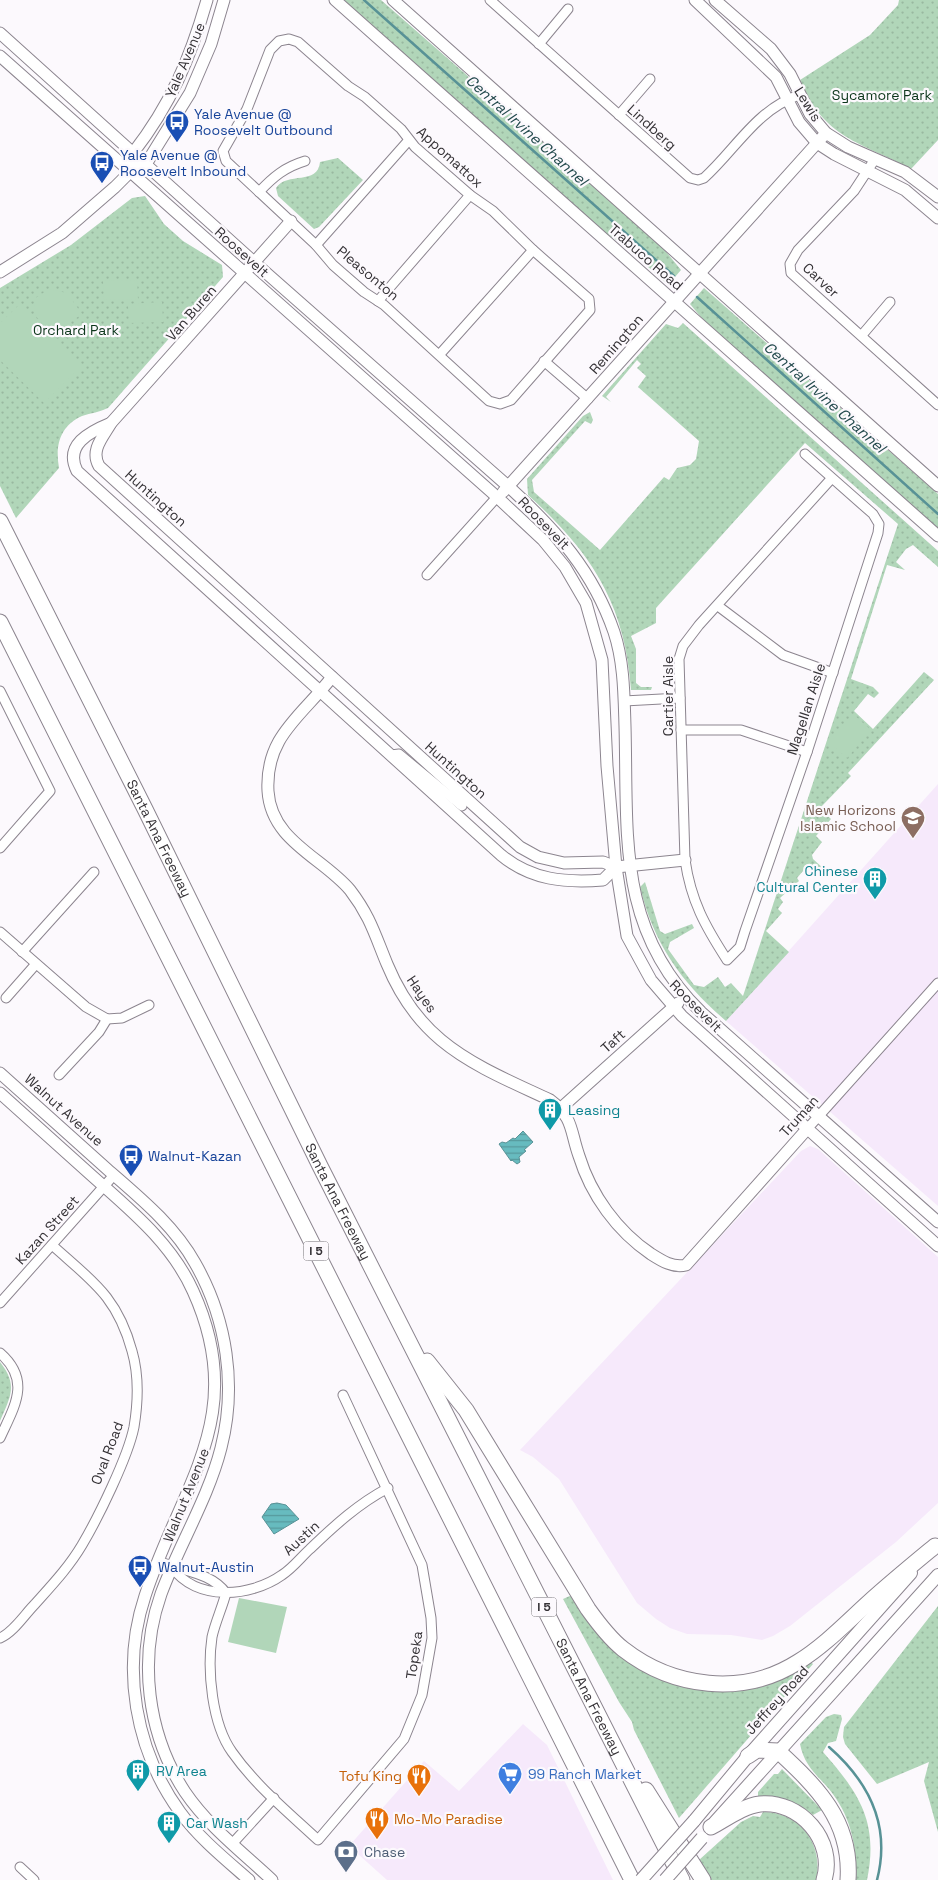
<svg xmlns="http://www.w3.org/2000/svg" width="938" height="1880" font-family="'Space Grotesk',sans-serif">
<defs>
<pattern id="green-dots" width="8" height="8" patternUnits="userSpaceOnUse" patternTransform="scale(1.25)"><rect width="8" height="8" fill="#b1d6b9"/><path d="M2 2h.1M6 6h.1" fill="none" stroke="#99b8a0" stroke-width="1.8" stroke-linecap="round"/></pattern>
<pattern id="water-rules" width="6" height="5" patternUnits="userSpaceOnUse" patternTransform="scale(1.25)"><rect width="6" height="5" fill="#67bbbf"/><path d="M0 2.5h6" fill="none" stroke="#56999c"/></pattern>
</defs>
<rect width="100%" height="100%" fill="#fcf9fd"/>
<g fill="#f6e9fb">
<path d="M938,784V1206L726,1021Z"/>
<path d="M810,1146L818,1149L938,1257V1503L896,1542L790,1626L773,1636L762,1640L731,1635L687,1634L670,1628L656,1619L637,1603L559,1479L533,1457L520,1450L801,1151Z"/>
<path d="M523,1724L547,1745L613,1880H387L349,1846L424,1761L459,1791Z"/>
</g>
<g fill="url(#green-dots)">
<path d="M343,0H381L615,205L663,248L681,270L668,285L623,244L605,233Z"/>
<path d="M899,0H938V140L911,169C861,142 824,139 800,80L870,35L898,5Z"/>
<path d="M338,158L363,180L319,227L314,229L278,196L276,188C287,171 318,186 320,162Z"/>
<path d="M145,196L164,224L183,241L222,265L223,277L108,408C100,412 91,413 82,416C60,426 55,445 59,468L16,518L0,486V288L71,245L132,198Z"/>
<path d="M704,288L938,494V531L705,322L690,304Z"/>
<path d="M683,323L938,551V567L913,545L906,549L896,562L905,570L887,565L851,679L873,687L879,693L874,698L868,694L854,711L873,729L924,672L934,680L848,773L851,776L820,808L831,819L816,836L822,842L812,855L813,859L824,869L820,874L811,866L805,873L803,871L797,878L799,881L780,898L783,902L778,909L782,913L766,931L789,952L726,1021C682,983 654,945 640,887L645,882L660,931L665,934L692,924L694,928L670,942L668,949L694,985L704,987L718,977L725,987L731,983L743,996L898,524L805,443L656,608V623L631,636L636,649V683L641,687H652L651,690H631C625,603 591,552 528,495L527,479L583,416L590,412L593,420L591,424L585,421L532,480L534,492L600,550L664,477L669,480L677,468L690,465L696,459L699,441L638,387L646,376L637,368L641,364L637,360L606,397L611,402L602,396L666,324L678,328Z"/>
<path d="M0,1362C18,1385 11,1396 0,1421Z"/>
<path d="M572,1595L594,1628L694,1688L810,1662L813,1664L679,1818L634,1730L632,1722L619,1702L563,1599Z"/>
<path d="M938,1606V1832L924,1781L929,1762L877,1784L845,1744L843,1737L844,1727Z"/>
<path d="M834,1714L841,1715L842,1719L836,1741L828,1743L823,1752C859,1793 879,1822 867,1880H856C857,1846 851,1816 829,1789C816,1774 804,1765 800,1744L826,1717Z"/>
<path d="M782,1769L822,1810L813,1815C797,1802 780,1795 758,1797V1792L774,1774H778Z"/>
<path d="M763,1812C800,1812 824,1844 816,1880H710L699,1860L741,1822L753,1816L760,1817Z"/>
</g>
<g fill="#b1d6b9">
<path d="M137,280L138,299L104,300L103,281Z"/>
<path d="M49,289L67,293L82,314L62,328L44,326L35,315L34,299Z"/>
<path d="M162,302L163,322L129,323L128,304Z"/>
<path d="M20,304L82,366L44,403L0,360V323Z"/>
<path d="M853,714L871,730L847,758L828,742Z"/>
<path d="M239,1598L287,1607L276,1653L228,1642Z"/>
</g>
<g fill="url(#water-rules)" stroke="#589296">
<path d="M523,1131L533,1142L524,1150L526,1151L519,1157L520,1162L517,1164L512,1160L511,1161L499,1144L502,1142L506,1143L513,1138L515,1139Z"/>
<path d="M277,1503L286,1505L299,1519L274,1534L262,1517L271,1504Z"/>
</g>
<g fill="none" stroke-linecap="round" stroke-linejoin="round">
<g stroke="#589296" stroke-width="2.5">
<path d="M364,0L674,276"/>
<path d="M697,297L938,514"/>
<path d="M829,1747C869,1782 891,1826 877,1880"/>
</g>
<defs>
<g id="street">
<path d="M490,0L690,178L698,180L704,178C736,149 756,110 799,95"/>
<path d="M289,39L298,42L348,86L365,97L401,129L415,147L470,195L493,211L533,250L589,299L590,310L511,400L500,404L489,401L384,305L364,292L333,265L316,245L226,161L223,151L247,109L270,50L279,41Z"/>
<path d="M539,44L568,9"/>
<path d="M619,115L650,79"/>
<path d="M875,159L854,191L798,250L790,264L791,273L938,405"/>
<path d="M259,192C273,177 285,167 305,161"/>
<path d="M316,245L409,140"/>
<path d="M378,301L470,195"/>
<path d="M862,335L890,302"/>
<path d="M440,354L533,250"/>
<path d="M544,361L588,399"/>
<path d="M805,454L873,514L879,524L878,533L807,752L745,931L740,947L727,960C705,926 691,901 685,860L679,659L683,646L699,625L831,479"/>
<path d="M427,575L497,497"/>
<path d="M718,606L783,655L833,673"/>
<path d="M0,691L50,791L0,848"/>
<path d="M624,701L680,698"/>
<path d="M681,730H741L807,752"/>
<path d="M391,755L399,754L462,806"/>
<path d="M0,932L86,1007L107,1019"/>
<path d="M22,952L94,872"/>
<path d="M6,998L36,964"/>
<path d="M107,1019L122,1018L149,1005"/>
<path d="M59,1075L99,1032L107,1019"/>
<path d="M808,1128L938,983"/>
<path d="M0,1303L114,1175"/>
<path d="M0,1353C32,1381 14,1407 0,1438"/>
<path d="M158,1561C181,1571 211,1572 226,1593"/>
<path d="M172,1567C196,1602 251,1597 282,1575C293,1568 301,1557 310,1549C335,1525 358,1504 388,1488"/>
<path d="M226,1593C222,1608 215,1623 212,1637C207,1671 212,1724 232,1752C256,1786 288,1812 318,1840L404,1739L422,1695L432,1638L431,1618L422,1565L343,1395"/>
<path d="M0,1638C13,1633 25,1614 35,1604C52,1585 69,1567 82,1545C98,1518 128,1457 134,1427C138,1403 139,1375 132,1351C117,1296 92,1281 52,1245"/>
<path d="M232,1844L274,1798"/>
<path d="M20,1867L34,1880"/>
</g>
<g id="secondary">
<path d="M335,0L938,536"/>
<path d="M393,0L938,486"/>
<path d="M695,0L776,77L799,122L817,143L834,154L905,190L938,218"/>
<path d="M715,0L771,49L790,74L810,114L826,133L848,147L905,172L938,197"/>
<path d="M0,33L255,263L509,487C556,530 593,571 614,632C624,662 624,695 625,726C628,834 616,929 701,1012L938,1222"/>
<path d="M0,56L497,497L543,540L565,567L586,603L602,660L607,766L616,867L627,936L651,980L682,1016L938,1246"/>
<path d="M132,160L133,153C171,104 190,59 207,0"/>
<path d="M291,221L111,423C103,437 90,450 99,466L520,847L538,857L564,863L603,862L616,867L685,860"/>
<path d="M0,272L62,233L115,187L130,172L146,164L190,93L211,44L224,0"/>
<path d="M111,423C89,432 64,445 77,471L501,855C531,880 565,883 603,880L616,867"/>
<path d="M503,492L826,133"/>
<path d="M332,677C302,716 265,736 268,791C271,841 322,857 350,890C370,916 375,935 387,964C399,993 417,1020 441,1040C472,1066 514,1083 550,1100C574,1118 570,1131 579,1156C591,1195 617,1231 651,1254C662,1261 673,1268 686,1265L808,1128"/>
<path d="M0,1073C36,1105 71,1137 107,1169C139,1197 174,1225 195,1263C227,1319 237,1386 221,1448C208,1499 179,1545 161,1594C138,1659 147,1734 185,1792C208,1826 242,1852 272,1880"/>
<path d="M0,1093C30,1120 60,1147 90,1174C129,1209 171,1242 193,1291C250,1416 181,1485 145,1596C121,1668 135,1750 180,1812C199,1838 225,1859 249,1880"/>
<path d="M561,1108L678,1003"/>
</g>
<g id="primary">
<path d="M694,1821L748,1756L911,1573"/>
<path d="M715,1822L938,1575"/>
</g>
<g id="highway">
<path id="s1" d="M0,521L145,809L320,1166L682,1880"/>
<path d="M0,622L632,1880"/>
<path d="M427,1361L466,1410L588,1609C598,1623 609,1638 623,1649C673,1688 743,1697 798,1662C824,1646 846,1623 868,1603C890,1583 912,1565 935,1546"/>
<path d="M748,1756L757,1750L778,1751C817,1787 852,1821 848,1880"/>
<path d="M646,1790L703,1880"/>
<path d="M711,1827C726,1819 743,1806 760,1804C800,1800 836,1841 824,1880"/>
</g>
</defs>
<use href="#street" stroke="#8c858f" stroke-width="11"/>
<use href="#secondary" stroke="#8c858f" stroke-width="13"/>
<use href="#primary" stroke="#8c858f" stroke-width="14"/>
<use href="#highway" stroke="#8c858f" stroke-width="17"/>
<use href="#street" stroke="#fff" stroke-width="9"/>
<use href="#secondary" stroke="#fff" stroke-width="11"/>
<use href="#primary" stroke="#fff" stroke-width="12"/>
<use href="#highway" stroke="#fff" stroke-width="15"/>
<defs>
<g id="primary-bridge">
<path d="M641,1880L694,1821"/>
<path d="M665,1880L702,1838"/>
</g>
</defs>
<use href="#primary-bridge" stroke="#8c858f" stroke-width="14" stroke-linecap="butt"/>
<use href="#primary-bridge" stroke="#fff" stroke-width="12"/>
</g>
<defs>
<symbol id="bus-pin" viewBox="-11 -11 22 30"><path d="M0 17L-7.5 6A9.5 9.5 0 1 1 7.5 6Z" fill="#1a4fb4" stroke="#fcf9fd"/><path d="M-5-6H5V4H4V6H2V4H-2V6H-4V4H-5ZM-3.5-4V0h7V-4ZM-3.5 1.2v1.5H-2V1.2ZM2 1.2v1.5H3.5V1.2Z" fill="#fff"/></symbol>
<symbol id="school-pin" viewBox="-11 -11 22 30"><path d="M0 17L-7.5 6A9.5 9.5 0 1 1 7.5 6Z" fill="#8d6e63" stroke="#fcf9fd"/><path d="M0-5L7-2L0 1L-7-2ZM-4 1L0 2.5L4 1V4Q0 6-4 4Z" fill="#fff"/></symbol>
<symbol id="building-pin" viewBox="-11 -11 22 30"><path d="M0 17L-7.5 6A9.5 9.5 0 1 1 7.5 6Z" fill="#0f9aa8" stroke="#fcf9fd"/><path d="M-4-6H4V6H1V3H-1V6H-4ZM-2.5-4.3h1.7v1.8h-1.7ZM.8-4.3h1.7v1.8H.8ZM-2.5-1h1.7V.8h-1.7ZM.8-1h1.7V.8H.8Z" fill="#fff"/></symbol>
<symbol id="supermarket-pin" viewBox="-11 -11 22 30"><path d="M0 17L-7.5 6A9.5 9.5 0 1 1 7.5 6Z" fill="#3f7fe0" stroke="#fcf9fd"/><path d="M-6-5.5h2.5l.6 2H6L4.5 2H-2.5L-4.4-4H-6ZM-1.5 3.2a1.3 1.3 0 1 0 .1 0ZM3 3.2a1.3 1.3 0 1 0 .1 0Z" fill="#fff"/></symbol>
<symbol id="restaurant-pin" viewBox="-11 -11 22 30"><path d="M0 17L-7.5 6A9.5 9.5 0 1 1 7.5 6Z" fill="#e8710a" stroke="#fcf9fd"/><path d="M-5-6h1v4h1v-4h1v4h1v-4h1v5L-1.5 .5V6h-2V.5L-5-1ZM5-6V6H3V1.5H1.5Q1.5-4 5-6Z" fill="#fff"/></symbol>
<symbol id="bank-pin" viewBox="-11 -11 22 30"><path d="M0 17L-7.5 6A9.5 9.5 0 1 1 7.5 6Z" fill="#5c6f8a" stroke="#fcf9fd"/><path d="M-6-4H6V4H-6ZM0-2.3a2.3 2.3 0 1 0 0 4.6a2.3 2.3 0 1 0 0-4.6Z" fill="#fff"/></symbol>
</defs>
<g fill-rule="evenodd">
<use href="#bus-pin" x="163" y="108" width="28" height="38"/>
<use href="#bus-pin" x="88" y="149" width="28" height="38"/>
<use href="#school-pin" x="899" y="804" width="28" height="38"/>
<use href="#building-pin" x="861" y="865" width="28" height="38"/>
<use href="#building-pin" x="536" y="1096" width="28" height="38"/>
<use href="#bus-pin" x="117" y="1142" width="28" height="38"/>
<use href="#bus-pin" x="126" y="1553" width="28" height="38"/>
<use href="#building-pin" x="124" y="1757" width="28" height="38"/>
<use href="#supermarket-pin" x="496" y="1760" width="28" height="38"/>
<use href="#restaurant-pin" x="405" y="1762" width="28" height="38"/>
<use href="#restaurant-pin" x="363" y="1805" width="28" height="38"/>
<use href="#building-pin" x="155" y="1809" width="28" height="38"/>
<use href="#bank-pin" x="332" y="1838" width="28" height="38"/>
</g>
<g text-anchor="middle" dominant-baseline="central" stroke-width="4.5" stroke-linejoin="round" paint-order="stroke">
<g fill="#fcf9fd" stroke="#716e72" stroke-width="1">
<rect x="303.5" y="1241.5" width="25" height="19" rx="4"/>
<rect x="531.5" y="1597.5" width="25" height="19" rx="4"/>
</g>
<g font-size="12" font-weight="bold" fill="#353236">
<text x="316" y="1251">I 5</text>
<text x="544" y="1607">I 5</text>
</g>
<g font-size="14" fill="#353236" stroke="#fcf9fd">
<text transform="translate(185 60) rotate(-67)">Yale Avenue</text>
<text transform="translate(808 104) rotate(58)">Lewis</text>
<text transform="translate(652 127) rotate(42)">Lindberg</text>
<text transform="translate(450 157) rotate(42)">Appomattox</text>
<text transform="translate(242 252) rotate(42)">Roosevelt</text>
<text transform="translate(646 257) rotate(41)">Trabuco Road</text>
<text transform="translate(368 273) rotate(40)">Pleasonton</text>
<text transform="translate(821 280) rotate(43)">Carver</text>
<text transform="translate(191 313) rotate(-49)">Van Buren</text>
<text transform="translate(616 344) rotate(-49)">Remington</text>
<text transform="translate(156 498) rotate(42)">Huntington</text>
<text transform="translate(544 523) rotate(46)">Roosevelt</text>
<text transform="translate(668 696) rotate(-90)">Cartier Aisle</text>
<text transform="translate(806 709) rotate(-72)">Magellan Aisle</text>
<text transform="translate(456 770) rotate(42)">Huntington</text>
<text stroke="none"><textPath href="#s1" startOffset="355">Santa Ana Freeway</textPath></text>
<text transform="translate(422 994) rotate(56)">Hayes</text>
<text transform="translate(696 1006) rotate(45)">Roosevelt</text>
<text transform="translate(613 1041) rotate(-42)">Taft</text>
<text transform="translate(64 1110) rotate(42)">Walnut Avenue</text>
<text transform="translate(799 1116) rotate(-48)">Truman</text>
<text stroke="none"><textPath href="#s1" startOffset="760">Santa Ana Freeway</textPath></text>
<text transform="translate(47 1230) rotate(-48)">Kazan Street</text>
<text transform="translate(107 1453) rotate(-69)">Oval Road</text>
<text transform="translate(186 1495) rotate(-68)">Walnut Avenue</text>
<text transform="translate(301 1538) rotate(-43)">Austin</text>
<text transform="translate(414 1655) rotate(-82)">Topeka</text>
<text stroke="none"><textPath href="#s1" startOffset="1315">Santa Ana Freeway</textPath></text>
<text transform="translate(777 1700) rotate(-48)">Jeffrey Road</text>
</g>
<g font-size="14" fill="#0c361b" stroke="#fcf9fd">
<text x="882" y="95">Sycamore Park</text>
<text x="76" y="330">Orchard Park</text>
</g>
<g font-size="14" fill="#164399" stroke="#fcf9fd" text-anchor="start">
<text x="194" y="114">Yale Avenue @<tspan x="194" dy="16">Roosevelt Outbound</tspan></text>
<text x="120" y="155">Yale Avenue @<tspan x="120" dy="16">Roosevelt Inbound</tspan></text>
<text x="148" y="1156">Walnut-Kazan</text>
<text x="158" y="1567">Walnut-Austin</text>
</g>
<g font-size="14" fill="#785e54" stroke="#fcf9fd" text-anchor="end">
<text x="896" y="810">New Horizons<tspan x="896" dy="16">Islamic School</tspan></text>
</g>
<g font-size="14" fill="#0d838f" stroke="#fcf9fd" text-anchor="start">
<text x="858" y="871" text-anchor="end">Chinese<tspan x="858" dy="16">Cultural Center</tspan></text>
<text x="568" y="1110">Leasing</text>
<text x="156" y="1771">RV Area</text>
<text x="186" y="1823">Car Wash</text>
</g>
<g font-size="14" fill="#366cbe" stroke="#fcf9fd" text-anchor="start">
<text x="528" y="1774">99 Ranch Market</text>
</g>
<g font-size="14" fill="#c56008" stroke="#fcf9fd" text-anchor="end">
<text x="402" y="1776">Tofu King</text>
<text x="394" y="1819" text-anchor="start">Mo-Mo Paradise</text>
</g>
<g font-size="14" fill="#4e5e75" stroke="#fcf9fd" text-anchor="start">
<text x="364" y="1852">Chase</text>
</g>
<g font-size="15" font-style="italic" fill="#244b4e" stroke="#fcf9fd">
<text transform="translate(527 130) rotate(42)">Central Irvine Channel</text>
<text transform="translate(825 397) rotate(42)">Central Irvine Channel</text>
</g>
</g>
</svg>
